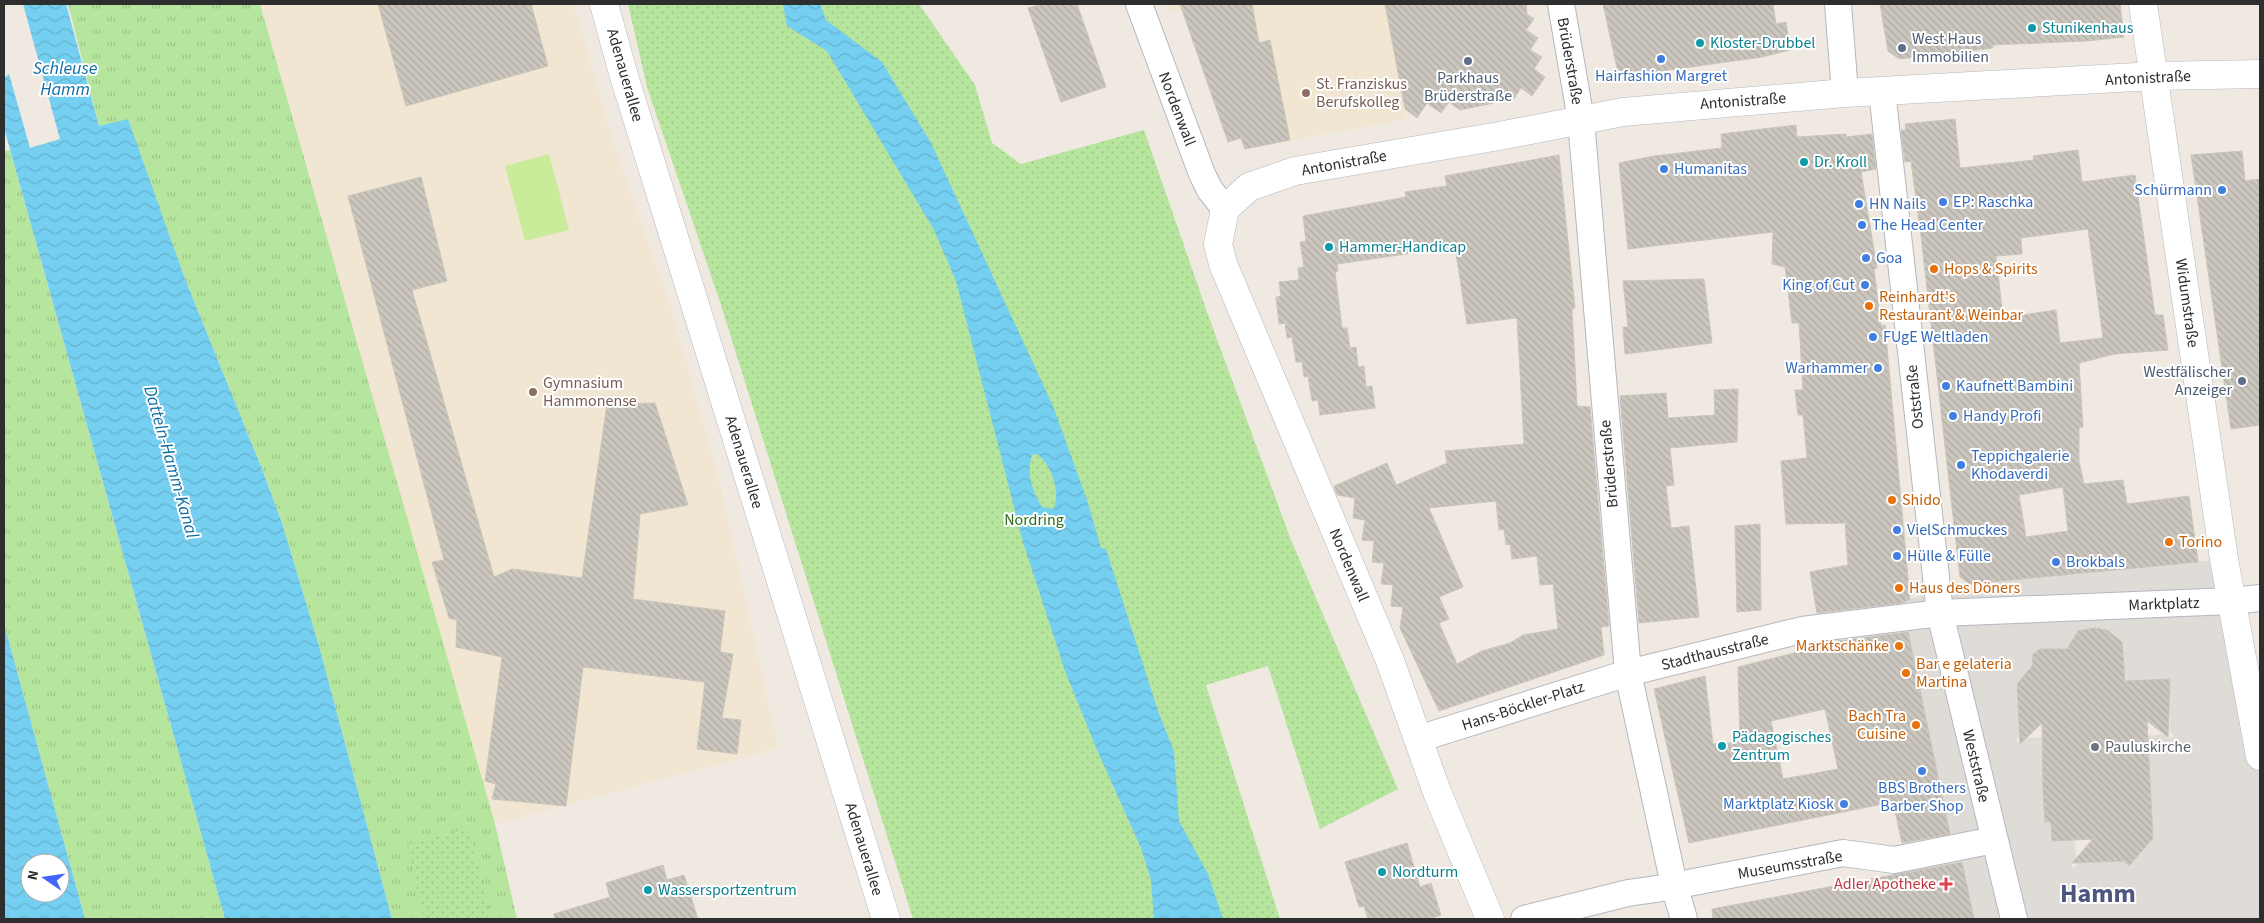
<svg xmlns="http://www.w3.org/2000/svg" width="2264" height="923" font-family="'Source Sans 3',sans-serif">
<defs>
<pattern id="grass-tufts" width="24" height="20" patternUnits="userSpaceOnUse" patternTransform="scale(1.25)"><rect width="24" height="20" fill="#b6e59e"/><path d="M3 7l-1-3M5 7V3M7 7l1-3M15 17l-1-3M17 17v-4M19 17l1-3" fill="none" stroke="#9dc588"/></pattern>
<pattern id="park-dots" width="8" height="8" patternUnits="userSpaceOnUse" patternTransform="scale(1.25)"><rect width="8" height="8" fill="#b6e59e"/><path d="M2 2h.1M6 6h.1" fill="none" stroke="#9dc588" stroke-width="1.8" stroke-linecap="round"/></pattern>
<pattern id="water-waves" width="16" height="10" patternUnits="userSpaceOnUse" patternTransform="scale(1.25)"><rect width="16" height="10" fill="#75cff0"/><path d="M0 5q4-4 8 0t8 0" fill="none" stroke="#66b2ce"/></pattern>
<pattern id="building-back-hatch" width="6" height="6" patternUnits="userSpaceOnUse" patternTransform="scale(1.25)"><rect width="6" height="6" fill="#cbc7bf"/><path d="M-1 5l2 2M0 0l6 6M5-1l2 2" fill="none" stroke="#afaba4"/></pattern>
</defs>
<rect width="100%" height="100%" fill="#efe9e1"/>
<g fill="#f0e6d1">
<path d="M260,4H574L612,138L670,305L719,479L778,748L495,824Z"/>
<path d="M1169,4H1385L1407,119L1245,149L1241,138L1228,142L1182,10L1171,12Z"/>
</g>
<g fill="url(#grass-tufts)">
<path d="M68,4H260L495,824L517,919H392L319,646L282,523L262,469L185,279L128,120L99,126Z"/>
<path d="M10,150L225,919H85L4,624V151Z"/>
</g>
<g fill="url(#park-dots)">
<path d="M628,4H919L975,85L992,143L1021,164L1144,130L1207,312L1291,540L1398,789L1320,829L1268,666L1206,685L1280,919H913L720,302L647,87Z"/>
<path d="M468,828L492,919H424L407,845Z"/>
</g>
<path fill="#c9ec9a" d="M549,154L569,230L525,241L505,166Z"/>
<path fill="#dfdcd8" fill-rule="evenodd" d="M2224,559L2260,756V919H1974L1962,861L1949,830L1907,630L1910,599L1969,584ZM2100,628L2104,629L2103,634L2110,638L2113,635L2116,637L2127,681H2167L2171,685L2167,689L2169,702L2168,714L2170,716L2169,731L2174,736L2170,738L2165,734L2141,736L2145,791L2151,790V796H2145L2146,811L2152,812V816L2147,817L2148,835L2152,839L2149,842L2144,837L2129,866L2124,861L2079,863L2074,868L2071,865L2076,859L2075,840H2052L2051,822L2043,796L2042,752L2048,737L2026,738L2020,744L2016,740L2021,734L2018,718L2019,690L2015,686L2018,682L2024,687L2033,686L2032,655L2040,649H2067L2086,630L2099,633Z"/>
<g fill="url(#water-waves)" fill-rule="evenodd">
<path d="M23,4H66L99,126L128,119L185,279L262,469L282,523L319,646L392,919H225L4,128V78L9,74L30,148L60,139Z"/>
<path d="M783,4H820L826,20L882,62L931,143L1053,406L1087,500L1101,548L1106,549L1159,714L1174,751L1179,821L1208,874L1223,919H1154L1151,880L1141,848L1097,750L1065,671L1023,542L956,281L934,230L827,51L787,26ZM1036,454C1051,462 1062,494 1053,509L1042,507C1032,492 1026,472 1032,455Z"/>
<path d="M4,624L85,919H4ZM30,863H60V893H30Z"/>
</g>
<g fill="url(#building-back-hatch)" stroke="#cbc5ba" fill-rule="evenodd">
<path d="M378,4H531L548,66L406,106Z"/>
<path d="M1043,4H1077L1106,87L1061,102L1028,8Z"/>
<path d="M1180,4H1252L1259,43L1270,40L1290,140L1245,149L1241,138L1228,142Z"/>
<path d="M1385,4H1526L1527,14L1534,19L1526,30L1538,38L1530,50L1542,57L1534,69L1545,77L1532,96L1521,88L1513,100L1502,92L1494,103L1460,110L1449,102L1441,113L1427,103L1417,118L1405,109Z"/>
<path d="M1603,4H1773L1776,24L1786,22L1790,50L1762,57L1684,68L1630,75V71L1618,73Z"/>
<path d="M1880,4H2120L2124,37L2087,41L1993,45V48L1899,59L1888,51Z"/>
<path d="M1955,119L1960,168L2034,160L2033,156L2078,150L2082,182L2135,175L2155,315H2163L2168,350L2115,354L2079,363L2083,427L2079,428V461L2084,484L2123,480L2127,504L2189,496L2198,562L1969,584L1960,577L1921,236L1911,161L1905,162L1901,130H1906L1905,124ZM2088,229L2103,338L2060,343L2056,310L2003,318L1996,256L2022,254L2021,238ZM2063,487L2068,531L2026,537L2019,495Z"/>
<path d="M1796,125L1797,137L1846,134V137L1872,134L1876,169L1861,172L1877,268L1874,269L1881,326L1885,325L1910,600L1902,603L1817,613L1810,572L1848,565L1845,523L1786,524L1781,461L1807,458L1803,415H1798L1795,390H1803L1799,323H1792L1785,267L1772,264L1773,232L1628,249L1619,163L1654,156L1722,148L1721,134Z"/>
<path d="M2242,151L2245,181L2260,179V425L2231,429L2191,155Z"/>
<path d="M1559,155L1575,308L1572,309L1577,406L1590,407L1609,626L1601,627L1604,655L1439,711L1400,628L1403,607L1391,606L1393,585L1381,584L1384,563L1372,562L1374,541L1362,540L1365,520L1353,518L1355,498L1337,495L1334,486L1387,463L1396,485L1447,463L1445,451L1524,444L1517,318L1467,324L1455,247L1337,264L1338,271L1335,272L1342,328H1347L1350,348L1356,347L1358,367L1364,366L1366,387L1372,386L1375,408L1320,415L1318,400L1312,401L1308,376L1304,377L1302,362H1296L1292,337L1287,338L1285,323L1279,324L1276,297L1281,296L1279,282L1299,280L1298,268L1304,267L1300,242L1306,241L1303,216L1406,197L1405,192L1447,186L1445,176ZM1496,501L1499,530L1504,529L1506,545L1510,544L1512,559L1537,556L1540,585L1553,584L1558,629L1523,635L1510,643L1482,651L1457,664L1439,623L1449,619L1439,597L1463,587L1429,508Z"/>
<path d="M421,177L447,281L412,290L494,577L512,569L582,578L607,404L655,403L688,505L640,514L633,599L725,611L720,652L733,654L722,718L741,720L737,754L697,749L705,682L583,667L566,806L492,799L496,784L485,781L502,657L456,647L457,620L449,618L432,562L444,560L348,196Z"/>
<path d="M1704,279L1712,343L1625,354L1623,327H1628L1623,281Z"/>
<path d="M1738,389L1737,442L1670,448L1674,485L1666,486L1671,528L1689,526L1699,617L1639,623L1620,396L1666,393L1668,418L1715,415L1714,390Z"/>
<path d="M1760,524L1761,610L1737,612L1735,526Z"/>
<path d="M2095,628L2107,630L2122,642L2125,681L2170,679L2168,737L2147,721L2153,838L2129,866L2124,861L2072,863L2093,839L2052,841L2051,822H2045L2043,793L2042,723L2020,744L2017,684L2033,665L2032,655L2040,649H2067L2078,631Z"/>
<path d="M1908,632L1950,834L1902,843L1893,802L1689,843L1654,689L1705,676L1713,744L1740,742L1738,667L1822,646V643ZM1825,709L1838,769L1783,779L1771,721Z"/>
<path d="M1407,843L1420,887L1431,883L1441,915L1429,919H1368L1364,906L1359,907L1345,862Z"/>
<path d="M1962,862L1974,919H1713L1712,909Z"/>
<path d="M663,865L667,880L684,875L698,919H555L554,914L610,897L606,883Z"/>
</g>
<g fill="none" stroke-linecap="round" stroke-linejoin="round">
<defs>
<g id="street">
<path d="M1139,4L1202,174L1210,190L1225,209"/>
<path d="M1561,4L1581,120L1628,673L1674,885L1684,919"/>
<path d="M1838,4L1845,93"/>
<path d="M1882,91L1940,613L2014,919"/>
<path d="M1418,739L1628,673L1802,630L1940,613L2231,601L2260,598"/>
<path d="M1524,919L1628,893L1663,888L1843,853L1894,860L1994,840"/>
</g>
<g id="secondary">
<path d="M604,4L623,73L886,919"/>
<path d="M2143,4L2224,559L2260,756"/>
<path d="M1490,919L1437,792L1389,658L1223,264L1218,244L1225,209L1249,187L1295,171L1499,136L1623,112L1845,93L2155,76L2260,74"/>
</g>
</defs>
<use href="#street" stroke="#b4b7c1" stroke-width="28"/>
<use href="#secondary" stroke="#b4b7c1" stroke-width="29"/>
<use href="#street" stroke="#fff" stroke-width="26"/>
<use href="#secondary" stroke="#fff" stroke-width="28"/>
</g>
<g fill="#0f9aa8" stroke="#fff" stroke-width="2">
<circle cx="2032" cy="28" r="5"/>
<circle cx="1700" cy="43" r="5"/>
<circle cx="1804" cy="162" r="5"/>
<circle cx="1329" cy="247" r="5"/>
<circle cx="1722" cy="746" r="5"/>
<circle cx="1382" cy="872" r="5"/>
<circle cx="648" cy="890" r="5"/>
</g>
<g fill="#5c6f8a" stroke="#fff" stroke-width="2">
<circle cx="1902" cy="48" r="5"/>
<circle cx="1468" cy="61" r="5"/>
<circle cx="2242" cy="381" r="5"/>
</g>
<g fill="#3f7fe0" stroke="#fff" stroke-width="2">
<circle cx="1661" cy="59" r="5"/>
<circle cx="1664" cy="169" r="5"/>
<circle cx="2222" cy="190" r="5"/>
<circle cx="1943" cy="202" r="5"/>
<circle cx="1859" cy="204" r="5"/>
<circle cx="1862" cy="225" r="5"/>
<circle cx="1866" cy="258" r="5"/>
<circle cx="1865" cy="285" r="5"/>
<circle cx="1873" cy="337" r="5"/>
<circle cx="1878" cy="368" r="5"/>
<circle cx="1946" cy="386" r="5"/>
<circle cx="1953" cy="416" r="5"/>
<circle cx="1961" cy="465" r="5"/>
<circle cx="1897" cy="530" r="5"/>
<circle cx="1897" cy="556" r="5"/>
<circle cx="2056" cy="562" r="5"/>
<circle cx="1922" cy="771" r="5"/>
<circle cx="1844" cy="804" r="5"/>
</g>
<g fill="#8d6e63" stroke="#fff" stroke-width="2">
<circle cx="1306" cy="93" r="5"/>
<circle cx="533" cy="392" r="5"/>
</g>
<g fill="#e8710a" stroke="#fff" stroke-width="2">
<circle cx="1934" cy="269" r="5"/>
<circle cx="1869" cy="306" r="5"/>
<circle cx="1892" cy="500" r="5"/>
<circle cx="2169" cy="542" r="5"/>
<circle cx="1899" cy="588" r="5"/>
<circle cx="1899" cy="646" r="5"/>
<circle cx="1906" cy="673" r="5"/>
<circle cx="1916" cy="725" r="5"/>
</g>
<circle fill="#6b7280" stroke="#fff" stroke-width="2" cx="2095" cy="747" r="5"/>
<path fill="#e0444e" stroke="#fff" stroke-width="2" d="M1943.5 876.5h5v5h5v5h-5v5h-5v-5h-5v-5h5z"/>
<g text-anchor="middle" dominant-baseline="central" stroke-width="4" stroke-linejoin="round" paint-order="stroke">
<g font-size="16" fill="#0d838f" stroke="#fff" text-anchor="start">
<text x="2042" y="28">Stunikenhaus</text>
<text x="1710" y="43">Kloster-Drubbel</text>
<text x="1814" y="162">Dr. Kroll</text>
<text x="1339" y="247">Hammer-Handicap</text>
<text x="1732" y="737">Pädagogisches<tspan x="1732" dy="18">Zentrum</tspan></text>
<text x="1392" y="872">Nordturm</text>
<text x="658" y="890">Wassersportzentrum</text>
</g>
<g font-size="16" fill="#4e5e75" stroke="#fff" text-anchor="start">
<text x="1912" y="39">West Haus<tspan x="1912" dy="18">Immobilien</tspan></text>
<text x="1468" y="78" text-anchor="middle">Parkhaus<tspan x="1468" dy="18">Brüderstraße</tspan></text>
<text x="2232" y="372" text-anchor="end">Westfälischer<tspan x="2232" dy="18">Anzeiger</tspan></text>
</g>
<g font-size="16" fill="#2e2e2e" stroke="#fff">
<text transform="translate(1570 61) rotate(80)">Brüderstraße</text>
<text transform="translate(625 75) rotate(74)">Adenauerallee</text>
<text transform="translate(2148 78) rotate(-3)">Antonistraße</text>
<text transform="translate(1743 101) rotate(-4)">Antonistraße</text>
<text transform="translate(1177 109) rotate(69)">Nordenwall</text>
<text transform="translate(1344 163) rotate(-10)">Antonistraße</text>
<text transform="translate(2187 303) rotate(82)">Widumstraße</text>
<text transform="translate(1915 397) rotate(-96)">Oststraße</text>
<text transform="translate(744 462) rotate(73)">Adenauerallee</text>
<text transform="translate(1609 464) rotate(-95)">Brüderstraße</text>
<text transform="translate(1349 565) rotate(67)">Nordenwall</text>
<text transform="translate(2164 604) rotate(-2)">Marktplatz</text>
<text transform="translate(1715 652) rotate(-14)">Stadthausstraße</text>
<text transform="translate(1523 706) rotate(-18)">Hans-Böckler-Platz</text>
<text transform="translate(1976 766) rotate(77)">Weststraße</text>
<text transform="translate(864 849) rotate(73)">Adenauerallee</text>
<text transform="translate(1790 865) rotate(-10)">Museumsstraße</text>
</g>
<g font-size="16" fill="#366cbe" stroke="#fff" text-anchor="start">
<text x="1661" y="76" text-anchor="middle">Hairfashion Margret</text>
<text x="1674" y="169">Humanitas</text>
<text x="2212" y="190" text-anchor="end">Schürmann</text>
<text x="1953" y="202">EP: Raschka</text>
<text x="1869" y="204">HN Nails</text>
<text x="1872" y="225">The Head Center</text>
<text x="1876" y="258">Goa</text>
<text x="1855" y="285" text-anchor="end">King of Cut</text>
<text x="1883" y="337">FUgE Weltladen</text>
<text x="1868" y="368" text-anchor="end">Warhammer</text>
<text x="1956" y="386">Kaufnett Bambini</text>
<text x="1963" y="416">Handy Profi</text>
<text x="1971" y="456">Teppichgalerie<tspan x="1971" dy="18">Khodaverdi</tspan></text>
<text x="1907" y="530">VielSchmuckes</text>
<text x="1907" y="556">Hülle &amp; Fülle</text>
<text x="2066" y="562">Brokbals</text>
<text x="1922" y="788" text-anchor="middle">BBS Brothers<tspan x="1922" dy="18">Barber Shop</tspan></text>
<text x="1834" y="804" text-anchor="end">Marktplatz Kiosk</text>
</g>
<g font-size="16" fill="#785e54" stroke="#fff" text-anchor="start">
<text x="1316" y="84">St. Franziskus<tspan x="1316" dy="18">Berufskolleg</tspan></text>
<text x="543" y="383">Gymnasium<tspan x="543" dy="18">Hammonense</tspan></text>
</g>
<g font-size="16" fill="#c56008" stroke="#fff" text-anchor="start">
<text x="1944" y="269">Hops &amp; Spirits</text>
<text x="1879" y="297">Reinhardt's<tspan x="1879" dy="18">Restaurant &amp; Weinbar</tspan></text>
<text x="1902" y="500">Shido</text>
<text x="2179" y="542">Torino</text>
<text x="1909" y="588">Haus des Döners</text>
<text x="1889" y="646" text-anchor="end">Marktschänke</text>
<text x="1916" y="664">Bar e gelateria<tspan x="1916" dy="18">Martina</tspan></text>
<text x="1906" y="716" text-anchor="end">Bach Tra<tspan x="1906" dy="18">Cuisine</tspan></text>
</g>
<g font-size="16" fill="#2c6e1b" stroke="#fff">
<text x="1034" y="520">Nordring</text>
</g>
<g font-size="16" fill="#5b616d" stroke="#fff" text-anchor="start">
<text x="2105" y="747">Pauluskirche</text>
</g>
<g font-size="16" fill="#be3a42" stroke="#fff" text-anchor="end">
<text x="1936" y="884">Adler Apotheke</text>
</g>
<g font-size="18" font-style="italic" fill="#0d6fa3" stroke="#fff">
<text x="65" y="68">Schleuse<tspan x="65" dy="21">Hamm</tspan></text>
<text transform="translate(171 462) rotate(74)">Datteln-Hamm-Kanal</text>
</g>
<g font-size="26" font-weight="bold" fill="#4d5680" stroke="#fff">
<text x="2098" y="893">Hamm</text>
</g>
</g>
<rect width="2264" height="923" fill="none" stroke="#2e2e2e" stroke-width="10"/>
<g transform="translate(45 878) rotate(283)"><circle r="24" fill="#ffffff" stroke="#ababab"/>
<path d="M0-4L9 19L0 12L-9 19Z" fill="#4264fb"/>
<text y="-8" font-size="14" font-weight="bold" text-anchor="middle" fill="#2e2e2e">N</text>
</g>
</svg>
